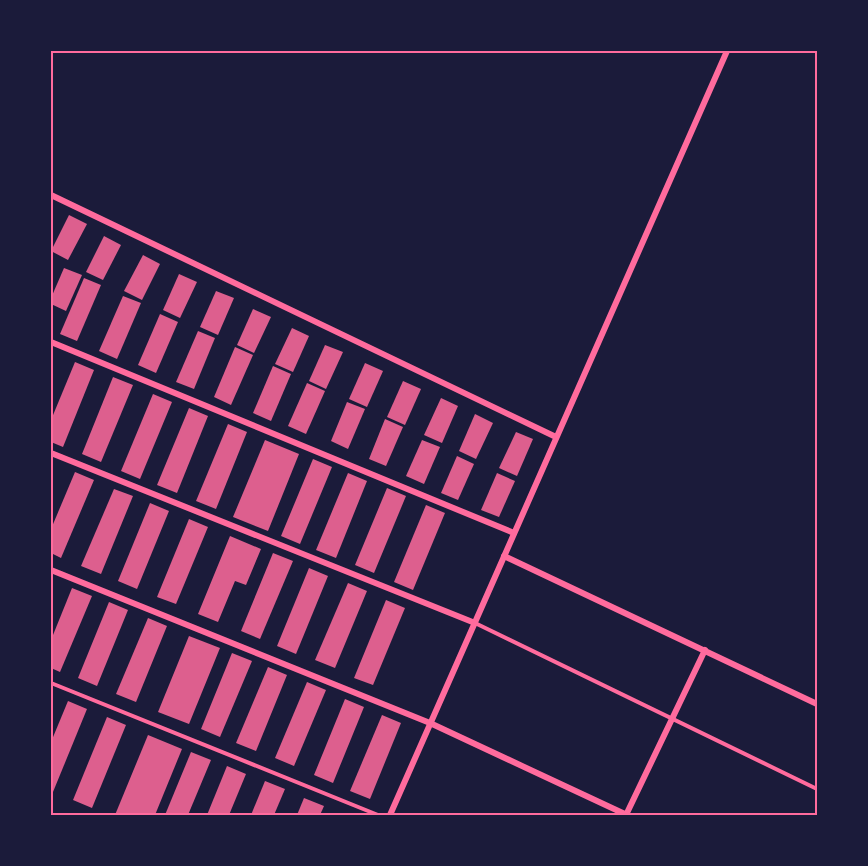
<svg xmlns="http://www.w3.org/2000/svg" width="868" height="866" font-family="'Noto Sans',sans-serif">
<rect width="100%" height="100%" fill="#1b1b3a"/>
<g fill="#dd5f8e">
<path d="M69,215L87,224L68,260L51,251Z"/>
<path d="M104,236L121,245L103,280L86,272Z"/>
<path d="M143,255L160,264L142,300L124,291Z"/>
<path d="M64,268L82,275L66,311L51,304V298Z"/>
<path d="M179,274L197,282L180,318L163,310Z"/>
<path d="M84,278L101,285L77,341L60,334Z"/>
<path d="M216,291L234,298L218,335L200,327Z"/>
<path d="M123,296L141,303L117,359L99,351Z"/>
<path d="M253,309L271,317L254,353L237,345Z"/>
<path d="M160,314L178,322L156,373L138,365Z"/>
<path d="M292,328L309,336L293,372L275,364Z"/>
<path d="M198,331L215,338L194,389L176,382Z"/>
<path d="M325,345L343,352L326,389L309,381Z"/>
<path d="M235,347L253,355L231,405L214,397Z"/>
<path d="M75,362L94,370L63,447L51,442V420Z"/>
<path d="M365,363L383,371L367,407L349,399Z"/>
<path d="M273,366L291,374L271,421L253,413Z"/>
<path d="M113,377L133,385L101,462L82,454Z"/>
<path d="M403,381L421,389L405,425L387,417Z"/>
<path d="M307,383L325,391L306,434L288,426Z"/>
<path d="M153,394L172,402L140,479L121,471Z"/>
<path d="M441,398L458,406L442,443L424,435Z"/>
<path d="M347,402L365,409L348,449L331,441Z"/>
<path d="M189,408L208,416L177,493L157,485Z"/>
<path d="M475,414L493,423L476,459L459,451Z"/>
<path d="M385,419L403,427L386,466L369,459Z"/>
<path d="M228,424L247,432L216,509L196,501Z"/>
<path d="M516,432L533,439L517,476L499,468Z"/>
<path d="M265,440L299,454L268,531L233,517Z"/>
<path d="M422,440L440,447L424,484L406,476Z"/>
<path d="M457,456L474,464L458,500L441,493Z"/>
<path d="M313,459L332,467L300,544L281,536Z"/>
<path d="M75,472L94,480L61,558L51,553V529Z"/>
<path d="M348,473L367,481L336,558L316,550Z"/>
<path d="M497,473L515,481L499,517L481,510Z"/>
<path d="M387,488L406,496L374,573L355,565Z"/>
<path d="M114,489L133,496L101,574L81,566Z"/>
<path d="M150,503L169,511L137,589L118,581Z"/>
<path d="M426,505L445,513L413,590L394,582Z"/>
<path d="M189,519L208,527L176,604L157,597Z"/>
<path d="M230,536L261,549L246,585L235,581L218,622L198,614Z"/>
<path d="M273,553L293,561L260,639L241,631Z"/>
<path d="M309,568L328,576L296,654L277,646Z"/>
<path d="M348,583L367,591L335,668L315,660Z"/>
<path d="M72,588L92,596L60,672L51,668V640Z"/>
<path d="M386,600L405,608L373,685L354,678Z"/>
<path d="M109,602L128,610L97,686L78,678Z"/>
<path d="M148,618L167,626L136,702L116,694Z"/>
<path d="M189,636L220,648L189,724L158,712Z"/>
<path d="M232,653L252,661L220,737L201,729Z"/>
<path d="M268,667L287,675L256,751L236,743Z"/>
<path d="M307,682L326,690L294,766L275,758Z"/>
<path d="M345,699L364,707L333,783L314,775Z"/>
<path d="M68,701L87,709L53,792L51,742Z"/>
<path d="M382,715L401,723L370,799L350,791Z"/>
<path d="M107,717L126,725L92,808L73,800Z"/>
<path d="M148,735L182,749L155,815H115Z"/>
<path d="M191,752L211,760L188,815H165Z"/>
<path d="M227,766L246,774L229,815H207Z"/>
<path d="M265,781L285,789L274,815H251Z"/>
<path d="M304,798L324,806L320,815H297Z"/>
</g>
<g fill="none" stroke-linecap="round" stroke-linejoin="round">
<g stroke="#ff6b9d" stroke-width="4">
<path d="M475,623L817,789"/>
<path d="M51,683L378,815"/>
</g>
<g stroke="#ff6b9d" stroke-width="6">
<path d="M51,195L556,437"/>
<path d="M51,342L514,533"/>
<path d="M51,453L475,623"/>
<path d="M504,556L817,704"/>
<path d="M51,570L430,723L627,815"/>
<path d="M390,815L727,51"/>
<path d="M626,815L705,650"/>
</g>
</g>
<rect width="868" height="866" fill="none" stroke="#1b1b3a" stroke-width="105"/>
<rect x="52" y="52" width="764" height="762" fill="none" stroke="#ff6b9d" stroke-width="2"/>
</svg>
